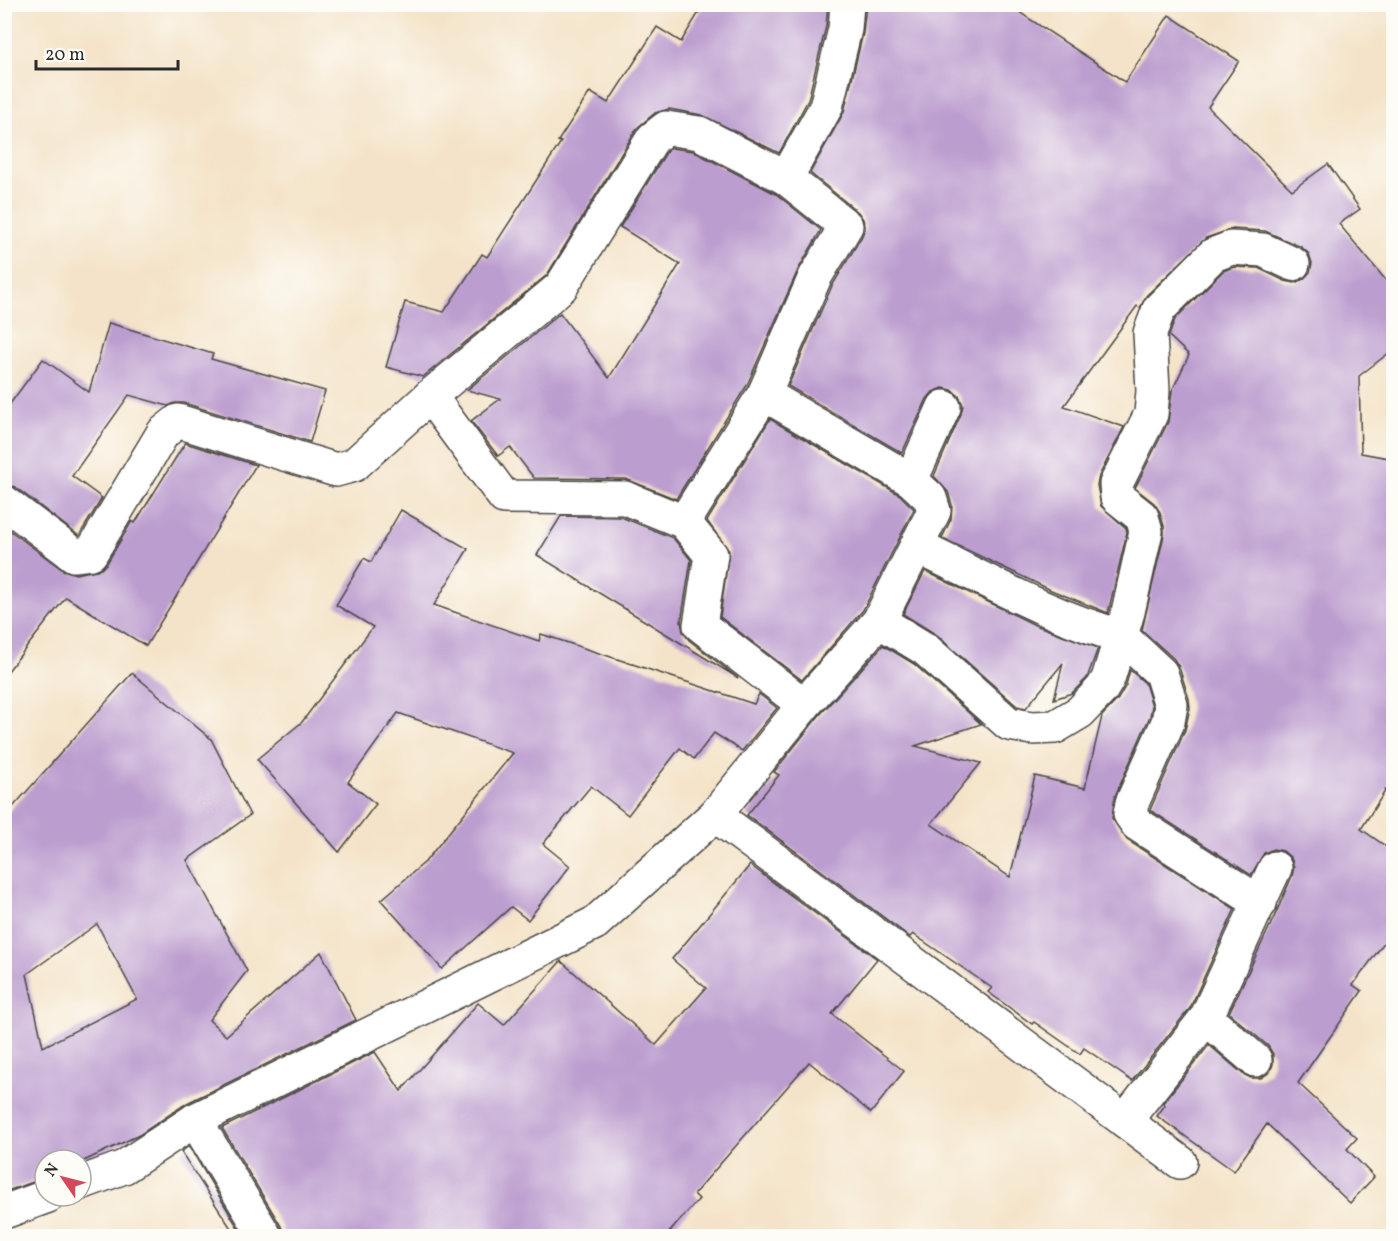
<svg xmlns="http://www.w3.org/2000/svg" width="1398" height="1241" font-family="Vollkorn,serif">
<rect width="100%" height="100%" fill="#fdfcf7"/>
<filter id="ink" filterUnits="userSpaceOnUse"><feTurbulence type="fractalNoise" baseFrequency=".0167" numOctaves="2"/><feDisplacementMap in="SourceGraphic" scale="12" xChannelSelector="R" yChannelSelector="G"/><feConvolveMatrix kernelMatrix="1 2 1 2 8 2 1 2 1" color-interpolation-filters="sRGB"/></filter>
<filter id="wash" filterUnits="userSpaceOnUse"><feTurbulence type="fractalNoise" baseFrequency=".008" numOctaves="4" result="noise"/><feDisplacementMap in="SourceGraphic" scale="24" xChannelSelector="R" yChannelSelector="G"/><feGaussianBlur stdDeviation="1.35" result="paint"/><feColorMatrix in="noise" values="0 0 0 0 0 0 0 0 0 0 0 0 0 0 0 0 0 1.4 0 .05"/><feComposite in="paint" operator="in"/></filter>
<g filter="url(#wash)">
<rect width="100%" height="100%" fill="#f4e3c8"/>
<g id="blocks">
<g fill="#bc9dcf" fill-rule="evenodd">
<path d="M704,4H828L826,26L808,100L779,153L702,115L669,109L655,113L637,128L547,275L423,377L386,367L405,302L444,312L482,254L487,257L561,142L558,141L590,92L608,103L657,27L681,42Z"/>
<path d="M866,4H1007L1125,82L1169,15L1239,61L1208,107L1292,190L1328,164L1360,209L1339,224L1394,290V349L1359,376L1361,453L1394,459V777L1361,829L1394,852V929L1353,985L1362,991L1298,1083L1357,1138L1347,1149L1374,1177L1350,1203L1267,1124L1234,1171L1157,1116L1165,1105L1163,1103L1209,1045L1243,1074L1251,1078H1261L1270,1072L1273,1064V1054L1268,1046L1229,1013L1276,913L1292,876L1294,867L1291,858L1283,851L1273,849L1264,853L1251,875L1150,810L1185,730L1190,708L1189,699L1179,667L1174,659L1142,630L1164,535V526L1160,512L1154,503L1135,488L1168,422L1172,391L1189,355L1169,336L1175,319L1223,271L1234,267L1258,268L1285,281L1295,283L1304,279L1310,272L1312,263L1309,254L1301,247L1265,231L1232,229L1206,238L1146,296L1140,308L1137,306L1064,406L1124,427L1099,476L1097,485L1101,506L1126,528L1127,532L1108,613L1051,590L942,538L951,519L952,505L948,492L934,476L961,414L963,405L959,396L952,390L943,388L933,392L927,399L902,453L788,386L832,286L862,236L865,228L863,219L858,212L810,173L844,112L863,33Z"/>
<path d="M671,148L693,151L776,194L821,230L798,270L747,385L676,499L626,479L534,478L510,447L498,456L471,421L500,399L467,390L560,313L609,378L680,264L620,227L667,151Z"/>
<path d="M109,323L213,354L211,359L325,391L310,442L184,403H175L168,406L129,395L72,476L102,498L79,536L15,487L4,484V412L43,359L89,392Z"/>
<path d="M770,419L900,495L914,509L863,610L802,680L720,617L729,551L707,521Z"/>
<path d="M185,443L256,465L146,646L66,597L4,676V526L63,570L76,574L101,569L107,563L132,521L135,523Z"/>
<path d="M401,510L468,549L434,605L539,641L541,634L754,704L759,694L777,708L742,751L714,733L694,759L680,748L628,815L591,786L543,844L570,866L528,920L511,907L442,969L381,900L425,862L513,753L398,713L348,782L376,804L339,852L257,759L302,722L373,627L336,605L364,558L371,562Z"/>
<path d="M561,516L621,517L673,538L691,560L681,622L683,632L689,640L738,678L537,555Z"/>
<path d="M925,571L1035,625L1098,648L1087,678L1072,693L1054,699L1063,663L1026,708L1017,706L937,635L903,614Z"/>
<path d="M883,645L914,664L981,724L915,746L981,763L931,824L1010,877L1035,776L1085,788L1102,716L1118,699L1126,685L1130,670L1145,683L1152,706L1150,716L1115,796L1112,818L1127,840L1235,909L1190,1008L1132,1081L1084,1048L1080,1054L1034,1022L1032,1024L988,992L992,988L913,934L910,937L747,815L779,775L774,772L818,717Z"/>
<path d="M132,673L211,739L250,815L187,860L247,971L209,1020L226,1036L321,952L356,1020L187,1103L139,1135L88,1159L81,1162V1160H45V1178L4,1192V817ZM97,924L137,999L43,1047L27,974Z"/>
<path d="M750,865L877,959L832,1014L904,1071L871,1113L809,1062L694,1194L699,1199L666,1236H284L281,1226L222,1128L375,1052L401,1091L478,1003L504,1025L561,961L656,1045L706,988L672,959Z"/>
<path d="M189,1146L243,1236H236L181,1152Z"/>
</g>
</g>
</g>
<g filter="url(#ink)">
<use href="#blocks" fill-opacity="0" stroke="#494743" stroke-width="1.5"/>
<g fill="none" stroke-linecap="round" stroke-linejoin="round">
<defs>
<g id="minor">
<path d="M786,178L826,107L845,29L847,4"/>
<path d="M430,396L504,497L625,498L684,522L711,555L700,625L804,705"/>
<path d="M911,480L944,407"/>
<path d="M4,502L74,555L91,553L163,433L178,421L336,470L354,465L430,396L561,287L653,138L666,128L699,133L786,178L846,226L815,277L764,394L684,522"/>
<path d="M918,547C983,578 1051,617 1121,636L1128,612L1146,531L1142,517L1117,497L1116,484L1151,414L1153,391L1150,333L1159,309L1213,255L1231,248L1263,250L1293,264"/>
<path d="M879,621L925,649L1009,724L1032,728L1055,727L1080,712L1102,689L1108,679L1121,636L1161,673L1171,705L1168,722L1132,803L1130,814L1137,824L1260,903"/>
<path d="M715,815L1180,1162"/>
<path d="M1206,1018L1255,1060"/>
<path d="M195,1120L265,1236"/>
<path d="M1125,1121L1206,1018L1275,868"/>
<path d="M81,1183L124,1167L195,1120L595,923L715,815L804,705L879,621L934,511L930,498L911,480L764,394"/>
<path d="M4,1212L48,1196"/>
</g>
</defs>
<use href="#minor" stroke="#494743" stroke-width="36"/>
<use href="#minor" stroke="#fff" stroke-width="33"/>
</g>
</g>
<rect width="1398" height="1241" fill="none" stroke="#fdfcf7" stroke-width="24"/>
<g transform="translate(63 1178) rotate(305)"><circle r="28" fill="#fdfcf7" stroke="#a9a8a5" stroke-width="1.5"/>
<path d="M0-4.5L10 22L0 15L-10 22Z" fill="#d1495b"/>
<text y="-9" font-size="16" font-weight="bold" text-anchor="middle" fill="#2b2b2b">N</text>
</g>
<path d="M36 60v9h142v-9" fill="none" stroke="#2b2b2b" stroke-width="3"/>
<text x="45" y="60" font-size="18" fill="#2b2b2b" stroke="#fdfcf7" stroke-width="4.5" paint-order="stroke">20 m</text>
</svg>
